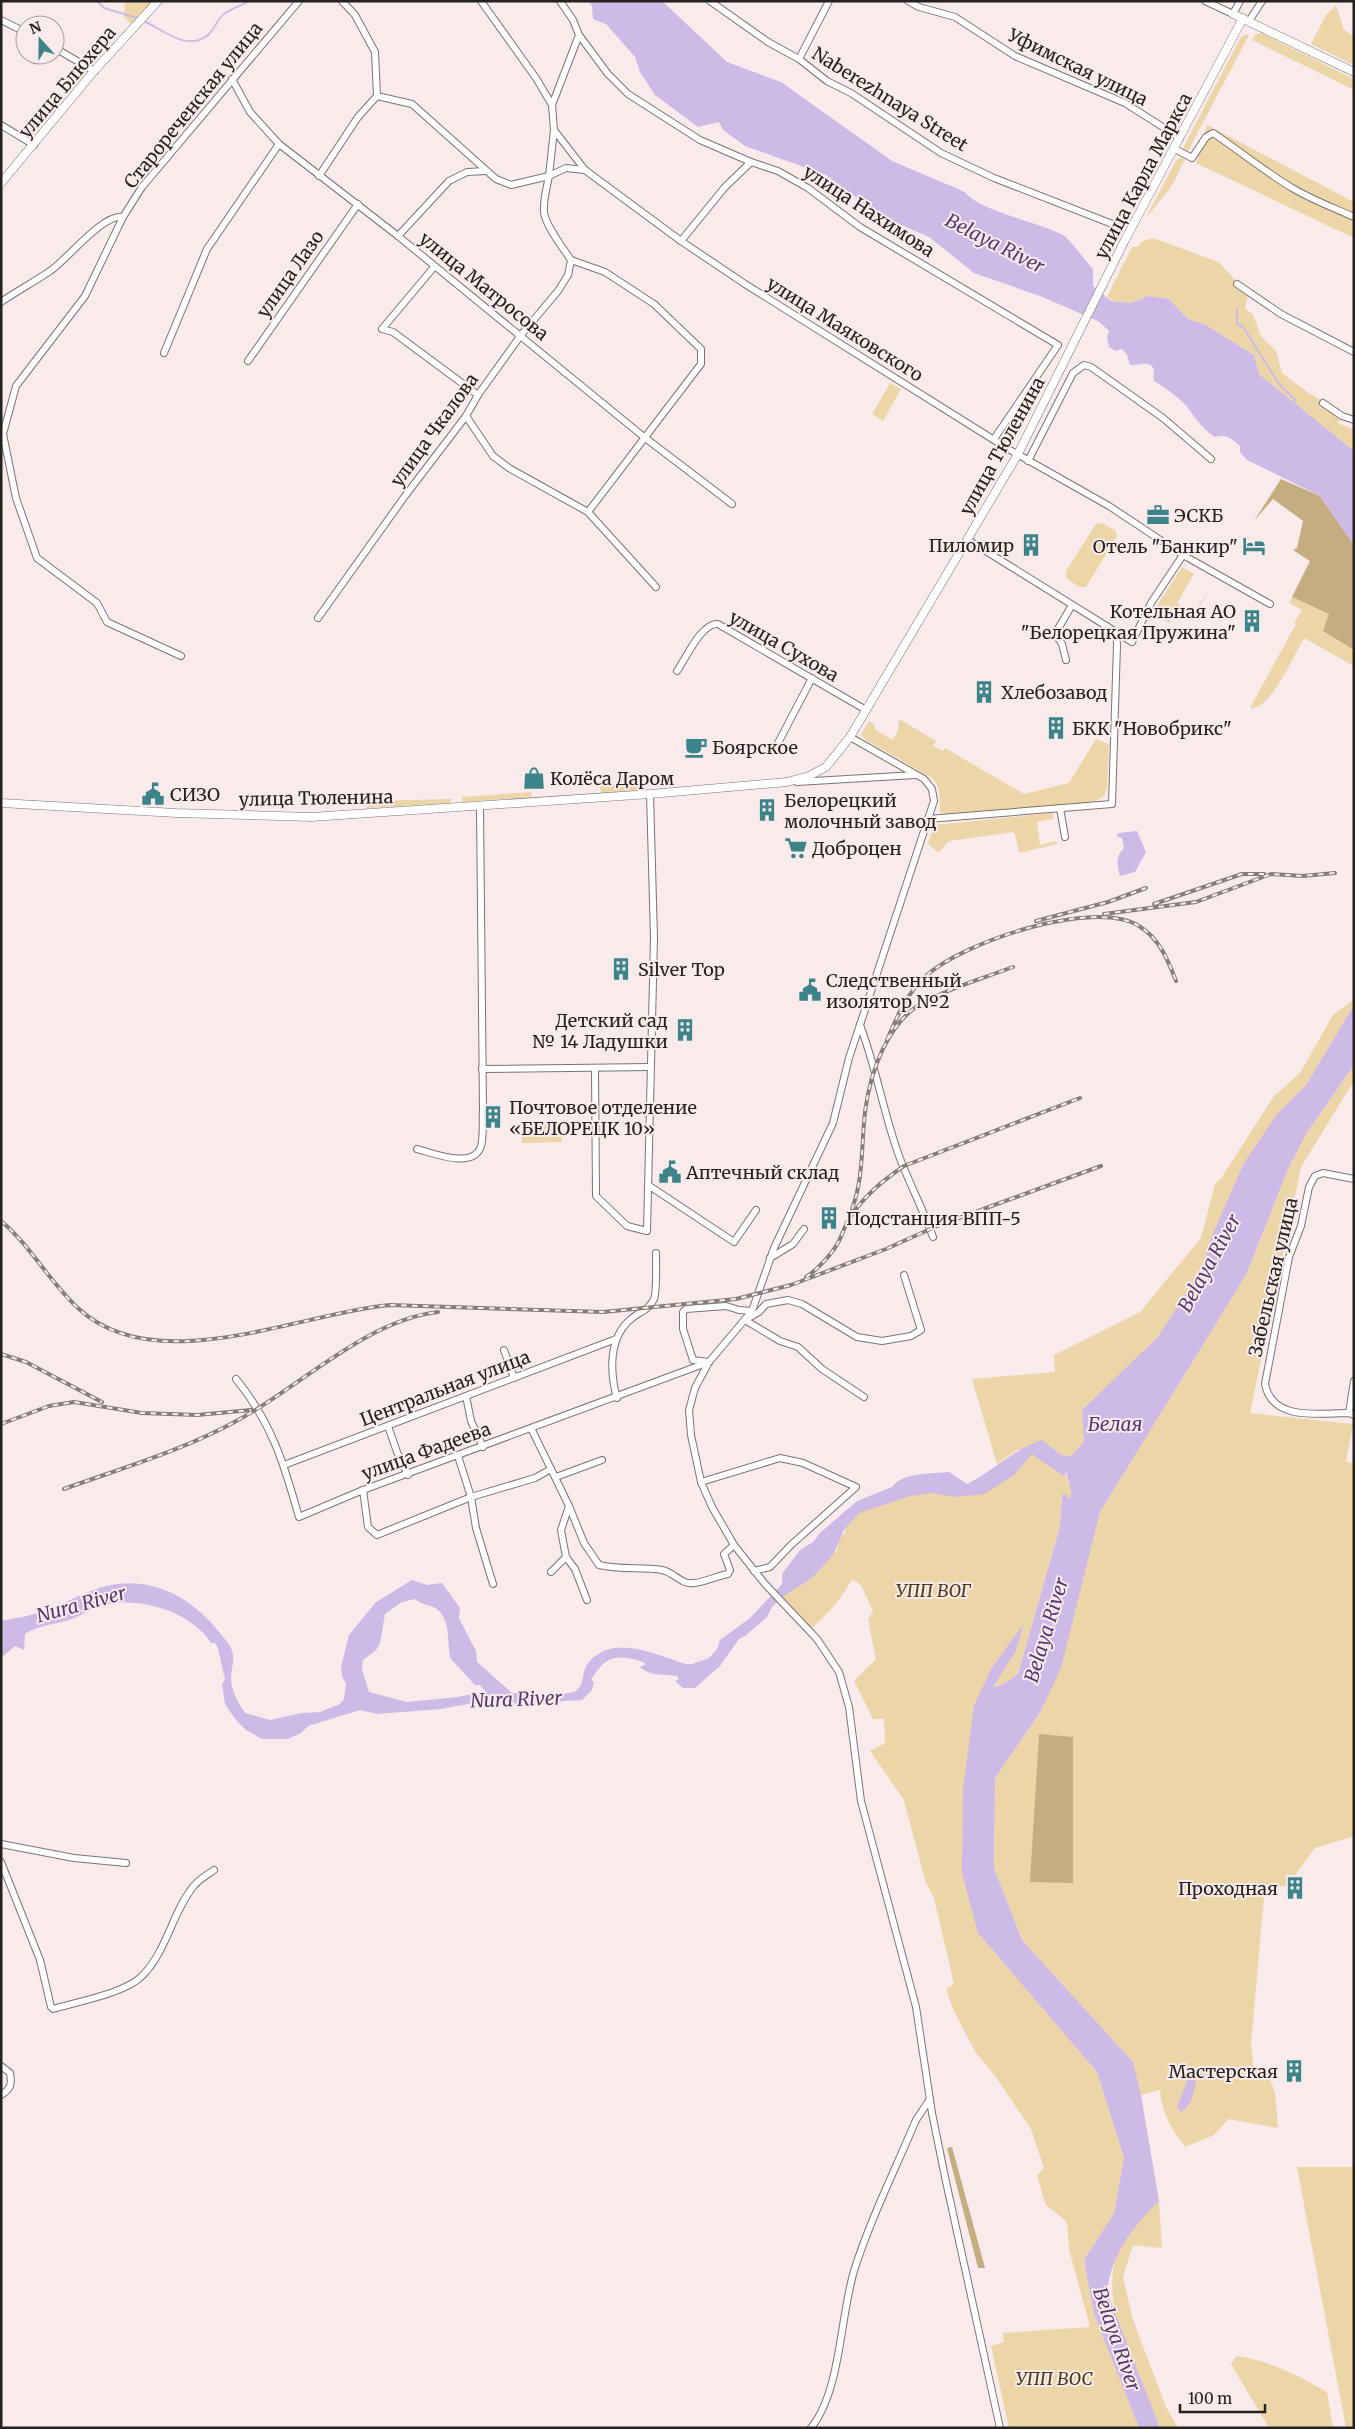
<svg xmlns="http://www.w3.org/2000/svg" width="1355" height="2429" font-family="Merriweather,serif">
<rect width="100%" height="100%" fill="#f9ebeb"/>
<g fill="#ecd5a7">
<path d="M125,1H153L132,24L124,17Z"/>
<path d="M1336,5L1344,30L1354,36V65L1311,44L1326,15Z"/>
<path d="M1261,33L1354,79V90L1252,40L1255,35Z"/>
<path d="M1246,34L1249,35L1188,151L1183,148L1241,37Z"/>
<path d="M1207,125L1354,202V238L1196,163Z"/>
<path d="M1180,158L1185,159L1171,187L1145,219L1176,161Z"/>
<path d="M1153,238L1219,262L1248,295L1245,308L1253,315L1261,336L1276,351L1282,373L1307,392L1343,413L1338,423L1354,430V451L1259,374L1254,355L1206,325L1188,319L1169,299L1148,296L1131,303L1112,301L1107,297L1132,247H1138L1141,242Z"/>
<path d="M890,383L901,389L883,421L872,414Z"/>
<path d="M1102,523L1115,530L1117,536L1086,587H1079L1066,578V571L1096,524Z"/>
<path d="M1182,567L1194,574L1177,603L1193,614L1211,587L1194,616L1178,608L1169,623L1153,612Z"/>
<path d="M1292,597L1330,614L1323,631L1354,650V666L1304,638C1295,653 1270,712 1250,708L1296,624L1294,623L1302,610L1289,603Z"/>
<path d="M899,719L936,741L933,746L943,751L945,748L1024,794L1069,783L1096,739L1109,744L1107,787L1104,796L1092,803L946,815L940,812L939,790L936,782L930,777L866,740L861,735L869,721L874,724L875,729L892,740L898,731Z"/>
<path d="M640,783L639,790L601,793L600,786Z"/>
<path d="M531,792L532,797L462,802V797Z"/>
<path d="M452,799L450,803L367,808L368,801Z"/>
<path d="M1053,813V819L1037,822L1040,845L1056,841L1057,844L1020,853L1014,832L949,841L938,853L928,843L935,825Z"/>
<path d="M1354,999V1005L1306,1085L1277,1114L1211,1238L1203,1266L1158,1338L1082,1410L1084,1442L1071,1456L1017,1450L997,1464L972,1379L1055,1372L1054,1355L1140,1312L1201,1238L1215,1184L1222,1177L1274,1096L1300,1073L1333,1015Z"/>
<path d="M1354,1065V1081L1301,1167L1250,1413L1353,1424L1346,1461L1354,1464V1836L1315,1848L1296,1874L1291,1886H1265L1251,2043L1253,2065L1266,2071L1275,2092L1278,2128L1229,2119L1214,2135L1185,2147C1171,2128 1162,2114 1160,2090L1141,2095L1133,2062L1022,1940L994,1868L995,1778L1041,1711L1072,1623L1100,1512L1246,1275L1288,1169L1306,1134Z"/>
<path d="M562,1123V1142L522,1143V1124Z"/>
<path d="M1030,1452L1065,1472L1071,1491L1070,1499L1062,1495L1060,1526L1018,1674L1003,1684L992,1687L1016,1651L1023,1625L991,1669L978,1933L1097,2072L1124,2158L1114,2213L1084,2260L1094,2314L1139,2428H1009L991,2346L1004,2342L1003,2333L1090,2327L1069,2249L1067,2222L1046,2205L1037,2176L1044,2168L1031,2129L996,2077L976,2053L953,2009L946,1989L954,1984L934,1898L925,1880L904,1800L870,1751L885,1743L884,1719H873L854,1681L876,1659L868,1620L873,1611L861,1585L852,1579C841,1599 828,1615 810,1629L781,1599L792,1587H799L837,1550L839,1536L845,1534L846,1526L864,1508L917,1488L965,1495Z"/>
<path d="M1297,2167H1354V2428H1346Z"/>
<path d="M1159,2201L1162,2248L1133,2245L1123,2277L1133,2320L1166,2407L1178,2428H1160L1116,2319C1112,2299 1110,2276 1116,2256C1121,2239 1145,2214 1159,2201Z"/>
<path d="M1237,2356C1271,2361 1297,2375 1327,2392L1333,2428H1269L1231,2364Z"/>
</g>
<g fill="#c4ad81">
<path d="M1281,479L1320,496L1354,545V650L1323,631L1329,614L1292,597L1310,561L1293,550L1297,548L1303,521L1273,499L1254,521Z"/>
<path d="M1039,1734L1073,1737V1883L1030,1882Z"/>
<path d="M952,2147L985,2268H978L947,2148Z"/>
</g>
<g fill="#cebae7" fill-rule="evenodd">
<path d="M588,1H662L727,62L781,82L892,161L965,192C977,210 1041,223 1063,235C1070,239 1086,262 1093,269V286L1111,301L1131,303L1148,296L1169,299L1188,319L1206,325L1254,355L1259,374L1354,451V545L1320,496L1247,460L1240,452V446C1232,439 1226,434 1215,437C1204,430 1198,422 1191,412C1182,399 1167,389 1154,381C1153,377 1155,372 1153,368C1150,360 1137,366 1130,365L1127,355L1122,349L1116,351L1109,347L1107,337L1109,331L1098,321L1040,296L974,273L929,237L879,215L826,175L745,146L723,130L719,122L698,127L655,95L640,72L635,57L606,24L593,19L592,6Z"/>
<path d="M1137,831L1146,852L1135,872L1120,876C1117,864 1115,857 1124,848L1122,838L1116,836L1119,833Z"/>
<path d="M1354,1005V1065L1306,1134L1288,1169L1246,1275L1100,1512L1061,1668L1041,1711L995,1778L994,1868L1022,1940L1133,2062L1141,2095L1159,2201C1131,2229 1112,2253 1107,2292L1160,2428H1139L1094,2314L1084,2260L1114,2213L1124,2158L1097,2072L978,1933L962,1873L963,1789L974,1706L991,1669L1024,1623L1016,1651L993,1687L1003,1684L1018,1674L1060,1526L1062,1495L1065,1494L1070,1499L1071,1491L1066,1472L1063,1476L1032,1454L1014,1475L984,1494L955,1497L932,1493L910,1496L859,1513L844,1530L834,1553L827,1562L812,1578L784,1596L772,1607L767,1617L745,1636L739,1639L720,1666L695,1688H683L675,1681L679,1679L677,1676C664,1674 651,1677 640,1667L646,1664C640,1660 634,1659 627,1658C608,1655 601,1664 591,1680L594,1682L592,1690L582,1700L517,1704L500,1698L441,1709L377,1714L360,1710L308,1726L301,1733L288,1739H262L246,1730L235,1719L225,1704L222,1684L225,1680L218,1648L215,1643H211C192,1612 139,1596 104,1605C92,1608 81,1616 69,1620C53,1625 39,1625 25,1634L24,1650L15,1646L1,1658V1621C16,1618 32,1616 46,1610C66,1603 86,1591 106,1586C150,1576 187,1595 215,1627C220,1634 227,1640 231,1648C236,1658 231,1668 231,1678C231,1691 238,1702 245,1713L270,1720L302,1713L320,1712L340,1704L344,1699L346,1684L342,1676L341,1667L349,1635L376,1602L412,1580L427,1585L442,1583L460,1608L459,1618L476,1651L477,1662L512,1693C526,1693 568,1698 577,1690C585,1683 581,1671 589,1662C614,1633 656,1655 686,1664H692L709,1658L717,1649L720,1640L750,1618L782,1584V1574L800,1550L813,1542L821,1532L857,1501L892,1487C902,1472 933,1474 949,1472L967,1484C994,1471 1013,1449 1042,1440L1061,1455L1071,1456L1084,1442L1082,1410L1158,1337L1203,1266L1211,1238L1244,1163L1277,1114L1306,1085ZM415,1599C421,1605 430,1604 437,1609C452,1622 446,1643 451,1659L475,1685H480L485,1691L458,1697L407,1702L369,1692L362,1669L363,1660L376,1650L380,1643L385,1614L402,1602Z"/>
<path d="M1188,2078H1194L1196,2081C1194,2092 1192,2106 1181,2112L1177,2107Z"/>
</g>
<g fill="none" stroke-linecap="round" stroke-linejoin="round">
<g stroke="#cebae7" stroke-width="2">
<path d="M97,1L104,8L137,18"/>
<path d="M144,21C163,30 187,52 208,35C215,29 217,19 224,14C232,8 241,6 249,1"/>
<path d="M1237,310V324L1243,327L1279,384L1295,400L1294,403"/>
</g>
<defs>
<g id="minor">
<path d="M342,1L355,15L375,52L377,96L412,104L496,179L511,185L549,176L554,130"/>
<path d="M481,1L536,78L552,105L554,130L585,170L681,241L745,284L1010,450L1109,506L1183,555L1270,604"/>
<path d="M560,1L573,20L579,35L608,74L628,94L700,140L751,162L778,171L808,188L860,227L1058,345L994,439"/>
<path d="M710,1L768,42L799,59L827,81L851,93L941,153L994,178L1120,227"/>
<path d="M908,1L919,7L955,17L1015,56L1125,103L1180,138"/>
<path d="M1205,1L1233,14L1240,1"/>
<path d="M1,20L25,32"/>
<path d="M1249,21L1262,1"/>
<path d="M55,48L94,71"/>
<path d="M799,59L829,1"/>
<path d="M232,79L250,112L279,144L398,236L644,437L732,504"/>
<path d="M552,105L579,35"/>
<path d="M1,125L34,145"/>
<path d="M1175,149L1192,158L1206,137L1213,133C1240,151 1265,172 1294,189C1313,200 1334,208 1354,217"/>
<path d="M585,170L566,168L549,176C547,187 543,200 544,212C545,225 563,248 571,260L605,272L654,304L701,349V364L588,512"/>
<path d="M319,176L358,117L377,96"/>
<path d="M398,236L449,181L467,172L486,171"/>
<path d="M681,241L725,187L751,162"/>
<path d="M434,267L382,329L393,332L478,395"/>
<path d="M1237,284L1281,314L1354,352"/>
<path d="M1,302C17,291 34,282 50,271C68,259 102,214 123,217"/>
<path d="M164,353L207,249L279,144"/>
<path d="M248,361L358,204"/>
<path d="M1323,403L1342,416L1354,420"/>
<path d="M466,416L493,456L509,468L588,512L656,587"/>
<path d="M1028,461L1073,373L1084,365L1091,367L1163,418L1211,459"/>
<path d="M318,618L405,496L466,416L478,395L521,335L558,291L568,275L571,260"/>
<path d="M1116,632L1132,642L1151,603L1183,555"/>
<path d="M181,656L107,622L97,603L37,558L16,498L3,434L16,386L85,296L123,217L142,187L299,1"/>
<path d="M1066,660L1062,644L1055,634L1072,605"/>
<path d="M677,671C686,658 702,622 718,624L866,710"/>
<path d="M850,737L924,779L932,789L934,801L849,1058L833,1123L774,1248L752,1311L709,1362L695,1388L689,1410L691,1435L701,1482L712,1507L734,1545L765,1584L817,1639L839,1672L849,1707L861,1801L916,2007L932,2113L945,2177L1000,2428"/>
<path d="M777,745L812,678"/>
<path d="M797,782L915,775"/>
<path d="M1060,808L1065,837"/>
<path d="M928,819L1112,804L1117,645L1116,632L968,540"/>
<path d="M860,1025C876,1067 883,1111 898,1153C908,1181 923,1209 933,1237"/>
<path d="M482,1069L650,1067"/>
<path d="M595,1069L596,1196L627,1226L647,1231L654,938L650,794"/>
<path d="M417,1149C433,1153 474,1170 481,1146C484,1135 482,1122 483,1110L480,807"/>
<path d="M1354,1179L1323,1173L1315,1176L1309,1187L1301,1226L1289,1257L1265,1384C1272,1422 1320,1413 1349,1413L1354,1415"/>
<path d="M648,1185L734,1242L756,1210"/>
<path d="M770,1258L793,1244L804,1229"/>
<path d="M504,1350L514,1378"/>
<path d="M708,1362L693,1360L683,1329V1312L686,1309L726,1306L739,1310L752,1311"/>
<path d="M236,1379C272,1423 284,1464 299,1517L363,1490L709,1362"/>
<path d="M466,1396L471,1421L483,1447"/>
<path d="M864,1397L822,1369L798,1347L780,1341L745,1320L759,1312L766,1304L788,1300L802,1304L857,1337L882,1341L911,1336L921,1330L904,1275"/>
<path d="M617,1398C610,1373 608,1338 631,1319C639,1312 649,1310 654,1299C657,1292 656,1263 656,1253"/>
<path d="M1349,1413L1354,1381"/>
<path d="M388,1426L397,1452L408,1475"/>
<path d="M531,1428L569,1506L561,1530L566,1557L551,1572"/>
<path d="M458,1456L471,1497L476,1528L493,1584"/>
<path d="M284,1465L616,1339"/>
<path d="M556,1477L602,1460"/>
<path d="M701,1482L780,1458L803,1463L856,1487L791,1545L770,1567L754,1571"/>
<path d="M363,1490L368,1527L377,1535L471,1497L535,1478L551,1469"/>
<path d="M569,1506L584,1543L599,1565C620,1570 641,1567 662,1570C674,1572 681,1585 694,1583C705,1582 717,1576 728,1574L730,1570L724,1554L734,1545"/>
<path d="M566,1557L575,1569L587,1600"/>
<path d="M1,1844L74,1858L126,1863"/>
<path d="M1,1862L40,1960L51,2007L53,2009C76,2002 126,1993 142,1976C167,1951 172,1913 193,1887C198,1880 207,1875 214,1870"/>
<path d="M1,2066L10,2073C12,2084 11,2089 1,2095"/>
<path d="M811,2428C841,2391 840,2317 854,2271C870,2220 895,2170 916,2120L930,2099"/>
</g>
<g id="major">
<path d="M1233,14L1354,72"/>
<path d="M1,183L94,71L158,1"/>
<path d="M1,803L176,813L311,817L650,794L787,782L809,776L826,767L850,737L1018,454L1125,240L1243,18"/>
</g>
</defs>
<use href="#minor" stroke="#7e7272" stroke-width="8"/>
<use href="#major" stroke="#7e7272" stroke-width="9"/>
<use href="#minor" stroke="#fff" stroke-width="6"/>
<use href="#major" stroke="#fff" stroke-width="8"/>
<defs>
<g id="rail">
<path d="M1154,904L1242,874H1264"/>
<path d="M1104,914L1196,902L1271,874L1303,876L1335,873"/>
<path d="M1036,921L1108,902L1146,888"/>
<path d="M887,1040C897,1017 906,994 926,976C963,942 1093,898 1139,926C1159,938 1168,960 1176,981"/>
<path d="M852,1209C864,1176 861,1147 865,1112C870,1073 887,1022 924,1002C952,987 984,978 1013,967"/>
<path d="M1,1221C31,1246 50,1283 79,1309C157,1380 300,1313 390,1305L603,1312L736,1299L791,1285L886,1249L937,1226L1101,1166"/>
<path d="M806,1277C817,1270 831,1255 838,1243C842,1236 844,1227 849,1219C864,1196 882,1181 904,1166L1080,1098"/>
<path d="M1,1354L26,1362L102,1402"/>
<path d="M1,1424L49,1406L74,1402L142,1413L197,1415L251,1410"/>
<path d="M64,1489C122,1468 185,1450 240,1419C302,1385 367,1320 438,1312"/>
</g>
</defs>
<use href="#rail" stroke="#867d7d" stroke-width="4"/>
<use href="#rail" stroke="#f9ebeb" stroke-width="2" stroke-dasharray="5.5" stroke-linecap="butt"/>
</g>
<defs>
<symbol id="office-bare" viewBox="-9 -9 18 18"><path d="M-6-3h4V-5.5h4V-3h4V5H-6ZM-1-4.5V-3h2v-1.5ZM-6 0V1H6V0Z" fill="#3c8489" stroke="#f9ebeb" stroke-width="2.5" paint-order="stroke"/></symbol>
<symbol id="building-bare" viewBox="-9 -9 18 18"><path d="M-4-6H4V6H1V3H-1V6H-4ZM-2.5-4.3h1.7v1.8h-1.7ZM.8-4.3h1.7v1.8H.8ZM-2.5-1h1.7V.8h-1.7ZM.8-1h1.7V.8H.8Z" fill="#3c8489" stroke="#f9ebeb" stroke-width="2.5" paint-order="stroke"/></symbol>
<symbol id="hotel-bare" viewBox="-9 -9 18 18"><path d="M-6-4.5h1.5V1H6V5H4.5V3h-9V5H-6ZM-4 0a1.8 1.8 0 1 1 3.6 0ZM.5 0V-2.5h3Q6-2.5 6 0Z" fill="#3c8489" stroke="#f9ebeb" stroke-width="2.5" paint-order="stroke"/></symbol>
<symbol id="cafe-bare" viewBox="-9 -9 18 18"><path d="M-5.5-4.5H6V0H3Q3 3.5 0 3.5H-2.5Q-5.5 3.5-5.5 0ZM3-3.2v2h1.7v-2ZM-6 4.5H4V6H-6Z" fill="#3c8489" stroke="#f9ebeb" stroke-width="2.5" paint-order="stroke"/></symbol>
<symbol id="shop-bare" viewBox="-9 -9 18 18"><path d="M-5-2.5h2.3a2.7 3.5 0 0 1 5.4 0H5L5.5 6h-11ZM-1.5-2.5h3a1.5 2.3 0 0 0-3 0Z" fill="#3c8489" stroke="#f9ebeb" stroke-width="2.5" paint-order="stroke"/></symbol>
<symbol id="civic-bare" viewBox="-9 -9 18 18"><path d="M-.6-6.5H3V-4.5H.6V-3L4-1V1h2V6H-6V1h2V-1L-.6-3ZM-1.2 2.5V6h2.4V2.5Z" fill="#3c8489" stroke="#f9ebeb" stroke-width="2.5" paint-order="stroke"/></symbol>
<symbol id="supermarket-bare" viewBox="-9 -9 18 18"><path d="M-6-5.5h2.5l.6 2H6L4.5 2H-2.5L-4.4-4H-6ZM-1.5 3.2a1.3 1.3 0 1 0 .1 0ZM3 3.2a1.3 1.3 0 1 0 .1 0Z" fill="#3c8489" stroke="#f9ebeb" stroke-width="2.5" paint-order="stroke"/></symbol>
</defs>
<g fill-rule="evenodd">
<use href="#office-bare" x="1142" y="499" width="32" height="32"/>
<use href="#building-bare" x="1015" y="529" width="32" height="32"/>
<use href="#hotel-bare" x="1238" y="530" width="32" height="32"/>
<use href="#building-bare" x="1236" y="605" width="32" height="32"/>
<use href="#building-bare" x="968" y="676" width="32" height="32"/>
<use href="#building-bare" x="1040" y="712" width="32" height="32"/>
<use href="#cafe-bare" x="680" y="731" width="32" height="32"/>
<use href="#shop-bare" x="518" y="762" width="32" height="32"/>
<use href="#civic-bare" x="137" y="778" width="32" height="32"/>
<use href="#building-bare" x="751" y="794" width="32" height="32"/>
<use href="#supermarket-bare" x="780" y="832" width="32" height="32"/>
<use href="#building-bare" x="605" y="953" width="32" height="32"/>
<use href="#civic-bare" x="794" y="974" width="32" height="32"/>
<use href="#building-bare" x="669" y="1014" width="32" height="32"/>
<use href="#building-bare" x="477" y="1101" width="32" height="32"/>
<use href="#civic-bare" x="654" y="1156" width="32" height="32"/>
<use href="#building-bare" x="813" y="1202" width="32" height="32"/>
<use href="#building-bare" x="1279" y="1872" width="32" height="32"/>
<use href="#building-bare" x="1278" y="2055" width="32" height="32"/>
</g>
<g text-anchor="middle" dominant-baseline="central" stroke-width="4" stroke-linejoin="round" paint-order="stroke">
<g font-size="18" fill="#262121" stroke="#f9ebeb">
<text transform="translate(1078 67) rotate(26)">Уфимская улица</text>
<text transform="translate(67 82) rotate(-50)">улица Блюхера</text>
<text transform="translate(890 99) rotate(32)">Naberezhnaya Street</text>
<text transform="translate(193 105) rotate(-51)">Старореченская улица</text>
<text transform="translate(1143 176) rotate(-62)">улица Карла Маркса</text>
<text transform="translate(869 211) rotate(33)">улица Нахимова</text>
<text transform="translate(290 274) rotate(-55)">улица Лазо</text>
<text transform="translate(484 286) rotate(39)">улица Матросова</text>
<text transform="translate(845 329) rotate(32)">улица Маяковского</text>
<text transform="translate(434 430) rotate(-54)">улица Чкалова</text>
<text transform="translate(1002 446) rotate(-61)">улица Тюленина</text>
<text transform="translate(784 646) rotate(30)">улица Сухова</text>
<text transform="translate(316 798) rotate(-1)">улица Тюленина</text>
<text transform="translate(1273 1277) rotate(-77)">Забельская улица</text>
<text transform="translate(445 1388) rotate(-21)">Центральная улица</text>
<text transform="translate(426 1451) rotate(-20)">улица Фадеева</text>
</g>
<g font-size="18" fill="#262121" stroke="#f9ebeb" text-anchor="start">
<text x="1174" y="515">ЭСКБ</text>
<text x="1014" y="545" text-anchor="end">Пиломир</text>
<text x="1238" y="546" text-anchor="end">Отель "Банкир"</text>
<text x="1236" y="611" text-anchor="end">Котельная АО<tspan x="1236" dy="21">"Белорецкая Пружина"</tspan></text>
<text x="1001" y="692">Хлебозавод</text>
<text x="1072" y="728">БКК "Новобрикс"</text>
<text x="712" y="747">Боярское</text>
<text x="550" y="778">Колёса Даром</text>
<text x="170" y="794">СИЗО</text>
<text x="784" y="800">Белорецкий<tspan x="784" dy="21">молочный завод</tspan></text>
<text x="812" y="848">Доброцен</text>
<text x="638" y="969">Silver Top</text>
<text x="826" y="980">Следственный<tspan x="826" dy="21">изолятор №2</tspan></text>
<text x="668" y="1020" text-anchor="end">Детский сад<tspan x="668" dy="21">№ 14 Ладушки</tspan></text>
<text x="509" y="1107">Почтовое отделение<tspan x="509" dy="21">«БЕЛОРЕЦК 10»</tspan></text>
<text x="686" y="1172">Аптечный склад</text>
<text x="846" y="1218">Подстанция ВПП-5</text>
<text x="1278" y="1888" text-anchor="end">Проходная</text>
<text x="1278" y="2071" text-anchor="end">Мастерская</text>
</g>
<g font-size="18" font-style="italic" fill="#4b3a16" stroke="#f9ebeb">
<text x="933" y="1590">УПП ВОГ</text>
<text x="1054" y="2378">УПП ВОС</text>
</g>
<g font-size="19" font-style="italic" fill="#543870" stroke="#f9ebeb">
<text transform="translate(995 243) rotate(27)">Belaya River</text>
<text transform="translate(1209 1263) rotate(-61)">Belaya River</text>
<text x="1115" y="1424">Белая</text>
<text transform="translate(81 1604) rotate(-15)">Nura River</text>
<text transform="translate(1046 1630) rotate(-73)">Belaya River</text>
<text transform="translate(516 1699) rotate(-2)">Nura River</text>
<text transform="translate(1117 2339) rotate(71)">Belaya River</text>
</g>
</g>
<rect width="1355" height="2429" fill="none" stroke="#262121" stroke-width="5"/>
<g transform="translate(40 40) rotate(339)"><circle r="24" fill="#f9ebeb" stroke="#a59a9a"/>
<path d="M0-4L9 19L0 12L-9 19Z" fill="#3c8489"/>
<text y="-8" font-size="14" font-weight="bold" text-anchor="middle" fill="#262121">N</text>
</g>
<path d="M1180 2404v8h85v-8" fill="none" stroke="#262121" stroke-width="2.5"/>
<text x="1188" y="2404" font-size="15" fill="#262121" stroke="#f9ebeb" stroke-width="4" paint-order="stroke">100 m</text>
</svg>
